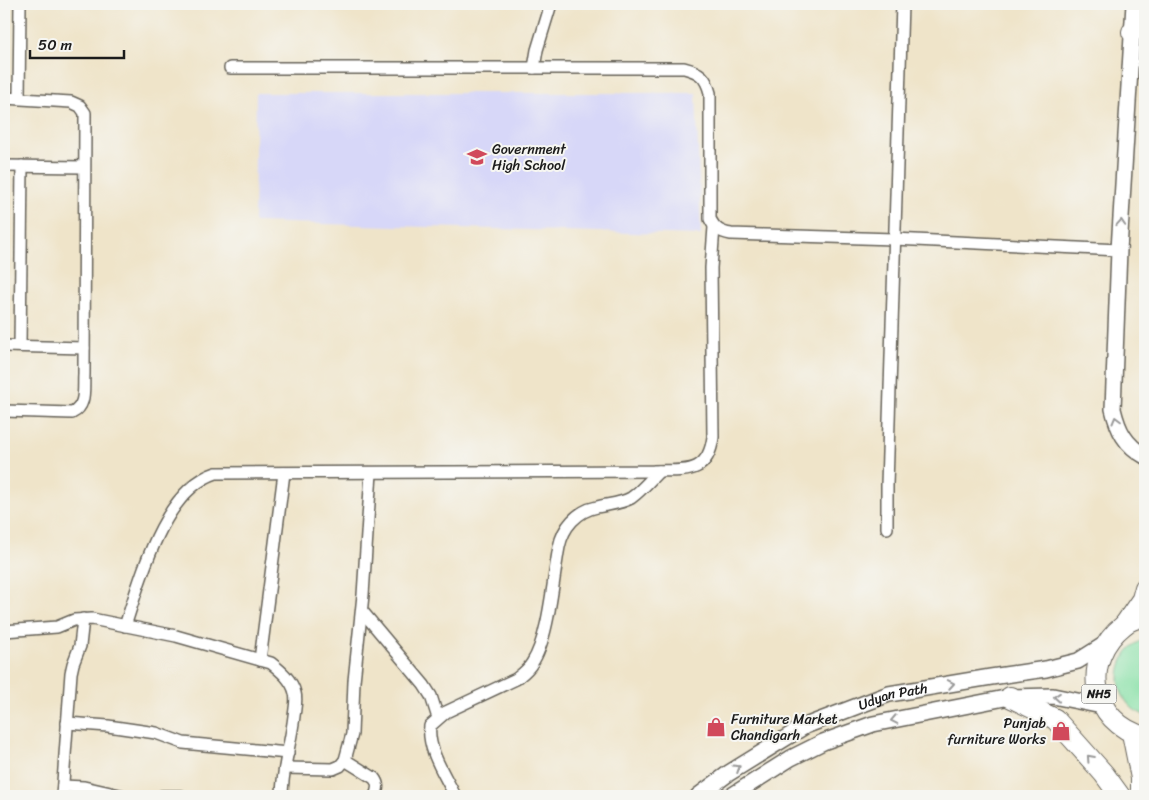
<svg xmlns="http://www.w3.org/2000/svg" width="1149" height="800" font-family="Sriracha,sans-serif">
<rect width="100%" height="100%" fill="#f6f6f2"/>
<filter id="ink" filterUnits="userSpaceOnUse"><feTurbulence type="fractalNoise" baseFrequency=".02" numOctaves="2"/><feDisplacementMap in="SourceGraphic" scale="10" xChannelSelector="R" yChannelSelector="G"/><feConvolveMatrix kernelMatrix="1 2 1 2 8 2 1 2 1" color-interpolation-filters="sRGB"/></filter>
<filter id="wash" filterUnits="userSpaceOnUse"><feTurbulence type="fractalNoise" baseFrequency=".0096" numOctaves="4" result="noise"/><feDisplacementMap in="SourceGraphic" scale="20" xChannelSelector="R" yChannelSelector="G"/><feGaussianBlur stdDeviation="1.12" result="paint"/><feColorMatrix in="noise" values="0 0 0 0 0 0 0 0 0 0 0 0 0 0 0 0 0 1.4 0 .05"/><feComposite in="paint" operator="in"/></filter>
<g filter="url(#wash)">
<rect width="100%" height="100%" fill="#efe4c9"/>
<path fill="#d7d7f8" d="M256,93H696L701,235L254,222Z"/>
<path fill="#86e0a6" stroke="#517e61" d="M1145,639V716C1141,713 1135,711 1132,708C1110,688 1117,649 1145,639Z"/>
</g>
<g filter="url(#ink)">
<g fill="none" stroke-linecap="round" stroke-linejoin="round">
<defs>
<g id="street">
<path d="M230,68H684C700,72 706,77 710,93V219C715,229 720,232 731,234L894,239L1119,250"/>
<path d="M534,68L537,50L551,4"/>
<path d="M4,98L71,102L80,106L85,113L84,374C83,388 87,406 72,413L4,411"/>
<path d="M19,98L20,4"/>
<path d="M4,166L84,167"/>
<path d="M4,346L84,348"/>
<path d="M20,346L22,166"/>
<path d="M887,528V485L902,4"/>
<path d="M362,611L424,685L431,696L438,718"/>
<path d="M125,626C141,578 163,490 216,473L653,471C684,470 708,476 713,437L711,268L714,227"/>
<path d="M4,631L57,627L74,620L92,619L176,636L271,663C281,671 292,680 295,693C297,700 295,708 294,716C291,743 282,769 282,796"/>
<path d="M260,660L284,473"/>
<path d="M67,723L108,726L156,733L183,743L288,753"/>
<path d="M345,760L374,778C379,784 378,789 375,796"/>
<path d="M285,768L333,769L340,766L345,760L352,734L354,681L363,595L371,473"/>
<path d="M63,786L84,787L124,796"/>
<path d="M62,796L71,673L73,664L80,646L83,619"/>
<path d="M162,796H181"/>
<path d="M455,796C445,775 427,750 430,726L446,712L516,679C522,674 528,670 532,663C549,638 553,578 559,547C563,527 577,511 597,507C609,504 620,504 631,498C641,491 650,480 659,471"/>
</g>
<g id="secondary">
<path d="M1134,4L1119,250L1113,409C1118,430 1125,445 1145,456"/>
<path id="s1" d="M698,796L729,773L805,726L889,694L991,677L1046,669L1078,661L1105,644"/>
<path d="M731,796L791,758L823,742L873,724L1010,697L1053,696L1102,706"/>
</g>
<g id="highway">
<path d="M1132,32L1145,23"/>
<path d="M1145,616C1138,618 1129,620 1124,625C1080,660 1090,722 1145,737"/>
<path d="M1125,624L1142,599L1145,588"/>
<path d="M1010,697L1055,719L1104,774L1120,796"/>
<path d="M1132,733L1141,778V796"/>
</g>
</defs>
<use href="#street" stroke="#666259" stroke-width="14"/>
<use href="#secondary" stroke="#666259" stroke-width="18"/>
<use href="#highway" stroke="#666259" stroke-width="22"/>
<use href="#street" stroke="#fff" stroke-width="11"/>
<use href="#secondary" stroke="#fff" stroke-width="15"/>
<use href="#highway" stroke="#fff" stroke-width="20"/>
</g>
<defs><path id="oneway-chevron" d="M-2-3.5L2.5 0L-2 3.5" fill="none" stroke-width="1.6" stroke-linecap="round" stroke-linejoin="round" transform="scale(1.25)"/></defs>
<g stroke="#999">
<use href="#oneway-chevron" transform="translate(1121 223) rotate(-86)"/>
<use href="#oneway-chevron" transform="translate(1116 420) rotate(-105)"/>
<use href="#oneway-chevron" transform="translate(951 684) rotate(-10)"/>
<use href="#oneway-chevron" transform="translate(1057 697) rotate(-175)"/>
<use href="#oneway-chevron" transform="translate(894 720) rotate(169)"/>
<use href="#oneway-chevron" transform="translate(1090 758) rotate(-132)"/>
<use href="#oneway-chevron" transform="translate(737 768) rotate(-32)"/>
</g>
</g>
<defs>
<symbol id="school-bare" viewBox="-9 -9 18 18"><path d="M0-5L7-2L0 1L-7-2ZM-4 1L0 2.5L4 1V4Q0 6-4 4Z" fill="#d1495b" stroke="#f6f6f2" stroke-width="2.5" paint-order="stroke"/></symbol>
<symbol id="shop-bare" viewBox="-9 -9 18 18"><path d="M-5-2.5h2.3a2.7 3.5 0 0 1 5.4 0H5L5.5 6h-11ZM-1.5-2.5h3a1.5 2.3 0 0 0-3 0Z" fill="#d1495b" stroke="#f6f6f2" stroke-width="2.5" paint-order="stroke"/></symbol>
</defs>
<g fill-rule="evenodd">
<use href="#school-bare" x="463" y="143" width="28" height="28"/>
<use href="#shop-bare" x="702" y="713" width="28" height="28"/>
<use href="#shop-bare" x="1047" y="717" width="28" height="28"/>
</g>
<g text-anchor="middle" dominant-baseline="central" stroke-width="4" stroke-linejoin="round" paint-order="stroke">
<rect fill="#f6f6f2" stroke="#5d5d5c" stroke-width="1" x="1081.5" y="684.5" width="35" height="19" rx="4"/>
<g font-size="12" font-weight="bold" fill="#1c1c1c">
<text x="1099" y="694">NH5</text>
</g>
<g font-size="14" fill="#1c1c1c" stroke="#f6f6f2" text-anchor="start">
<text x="492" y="149">Government<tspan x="492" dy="16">High School</tspan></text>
<text x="731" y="719">Furniture Market<tspan x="731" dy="16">Chandigarh</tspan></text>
<text x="1046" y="723" text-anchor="end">Punjab<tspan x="1046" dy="16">furniture Works</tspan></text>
</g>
<g font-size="14" fill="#1c1c1c" stroke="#f6f6f2">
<text stroke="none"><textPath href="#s1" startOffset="221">Udyan Path</textPath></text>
</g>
</g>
<rect width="1149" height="800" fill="none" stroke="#f6f6f2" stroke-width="20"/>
<path d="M30 50v8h94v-8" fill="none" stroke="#1c1c1c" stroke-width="2.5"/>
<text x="38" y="50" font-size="15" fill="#1c1c1c" stroke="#f6f6f2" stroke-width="4" paint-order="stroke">50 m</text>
</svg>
